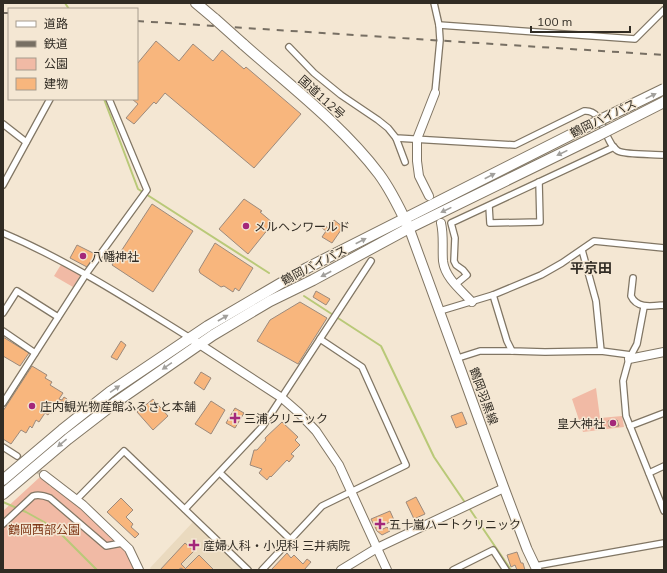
<svg xmlns="http://www.w3.org/2000/svg" width="667" height="573" font-family="Mulish,'Noto Sans JP',sans-serif">
<rect width="100%" height="100%" fill="#f4e7d3"/>
<path fill="#eadabf" d="M193,522L242,570H152L150,568Z"/>
<g fill="#f1baa5">
<path d="M62,263L81,274L73,287L54,276Z"/>
<path d="M596,388L600,418L622,416L624,427L583,432L572,399Z"/>
<path d="M40,477L50,483L49,486L58,488L124,547L136,570H3V511Z"/>
</g>
<g fill="none" stroke-linecap="round" stroke-linejoin="round">
<g stroke="#b9c978" stroke-width="2">
<path d="M65,3L69,9"/>
<path d="M104,99L138,189L269,273"/>
<path d="M304,296L381,346L434,457L466,504"/>
<path d="M3,502L26,512L44,522L61,534L97,570"/>
<path d="M469,508L511,570"/>
</g>
</g>
<g fill="#f8b67d" stroke="#9c8a7c">
<path d="M156,41L179,61L193,44L213,61L222,50L244,69L246,67L301,114L254,168L165,93L156,104L154,102L134,124L126,118L138,104L132,99H137V64Z"/>
<path d="M244,199L262,211L260,212L273,223L248,254L219,229Z"/>
<path d="M152,204L193,231L153,292L112,265Z"/>
<path d="M334,220L343,227L332,243L322,237L326,231L322,228L324,225L328,228Z"/>
<path d="M215,243L253,268L239,291L235,288L233,292L224,286L221,287L200,273L199,270Z"/>
<path d="M77,245L97,255L87,267L70,258Z"/>
<path d="M316,291L330,299L326,305L313,297Z"/>
<path d="M300,302L327,318L298,364L257,341L270,320Z"/>
<path d="M3,337L29,353L20,366L3,356Z"/>
<path d="M121,341L126,345L117,360L111,357Z"/>
<path d="M32,366L47,375L45,378L52,382L50,385L63,393L59,399L62,400L64,397L67,399L65,403L62,401L55,411L54,410L52,413L50,412L48,415L45,413L39,422L36,420L32,428L30,426L26,433L21,430L11,444L3,439V411Z"/>
<path d="M201,372L211,378L204,390L194,383Z"/>
<path d="M153,399L168,416L153,430L137,412Z"/>
<path d="M211,401L225,410L211,434L195,424Z"/>
<path d="M235,408L244,413L235,428L226,423Z"/>
<path d="M462,412L467,424L456,428L451,416Z"/>
<path d="M617,420L619,426L609,427L608,421Z"/>
<path d="M282,422L298,437L295,440L300,445L291,454L294,456L289,462L287,460L271,477L270,476L267,480L259,473L262,469L250,465L254,450H257L266,440L265,438Z"/>
<path d="M416,497L425,514L414,519L406,502Z"/>
<path d="M121,498L133,510L126,517L133,524L131,527L139,534L135,538L107,512Z"/>
<path d="M390,511L394,520L380,527L381,530L387,527L390,531L382,535L377,531L371,519Z"/>
<path d="M185,543L194,551L181,564L186,569L184,570L181,568L178,570H160Z"/>
<path d="M517,552L521,563H523L525,570H517L515,565L511,567L507,555Z"/>
<path d="M287,553L291,558L294,555L303,564L307,559L311,562L304,570H271Z"/>
<path d="M199,555L214,570H184Z"/>
</g>
<g fill="none" stroke-linecap="round" stroke-linejoin="round">
<path stroke="#cdc2b0" stroke-width="5.5" stroke-dasharray="5.5 3" stroke-linecap="butt" d="M17,456L44,475"/>
<defs>
<g id="street">
<path d="M434,3L439,25L440,40L435,93"/>
<path d="M439,25L635,39L664,10"/>
<path d="M289,47L314,73L341,95L378,120L388,128L396,138L515,145L584,111C605,109 603,142 618,151C625,155 654,154 664,155"/>
<path d="M3,124L26,142"/>
<path d="M396,138L405,162"/>
<path d="M3,185L50,99"/>
<path d="M489,206L490,223L540,222L539,182"/>
<path d="M3,233C69,261 129,300 190,338"/>
<path d="M582,250L596,301L601,351"/>
<path d="M633,278L631,296C637,309 652,306 664,305"/>
<path d="M456,284L467,275L463,270L456,265L454,261L455,238L451,223L614,147"/>
<path d="M493,295L507,341L512,351L545,352L601,351L631,355"/>
<path d="M644,307L637,344L629,359L623,381L626,416L664,511"/>
<path d="M440,311L493,295L541,275L562,263L594,241L664,248"/>
<path d="M3,313L17,291L58,317"/>
<path d="M3,331L35,353"/>
<path d="M458,358L480,351H512"/>
<path d="M3,403L86,274L147,190L109,99"/>
<path d="M630,426L664,413"/>
<path d="M3,447L17,456"/>
<path d="M220,473L291,540"/>
<path d="M649,473L664,466"/>
<path d="M76,500L124,451L248,570"/>
<path d="M185,509L263,426L371,261"/>
<path d="M3,524L33,496C39,494 45,496 50,498L106,546L122,543"/>
<path d="M535,566L664,543"/>
<path d="M262,570L322,506L406,465L362,367L320,339"/>
<path d="M453,570L493,550L506,570"/>
</g>
<g id="secondary">
<path d="M429,196L419,176L417,161V139L435,93"/>
<path d="M441,223C444,236 442,248 443,261C445,278 461,290 472,302"/>
<path d="M190,338L282,398L298,412L316,431L339,465L387,570"/>
<path d="M629,359L664,352"/>
<path d="M44,475L83,505L129,549L139,570"/>
<path d="M341,570L377,548L504,488"/>
</g>
<path id="primary" d="M409,228L504,488L527,549L537,570"/>
<g id="highway">
<path d="M196,3L215,19"/>
<path d="M243,44C288,84 343,126 379,174C390,189 399,207 407,224"/>
<path d="M3,480L62,430L110,392L208,326L307,268L590,125"/>
<path d="M3,494L68,439L116,402L213,335L270,301L313,280L409,228L597,136"/>
</g>
</defs>
<use href="#street" stroke="#817664" stroke-width="8"/>
<use href="#secondary" stroke="#817664" stroke-width="10"/>
<use href="#primary" stroke="#817664" stroke-width="11"/>
<use href="#highway" stroke="#817664" stroke-width="12"/>
<use href="#street" stroke="#fff" stroke-width="5.5"/>
<use href="#secondary" stroke="#fff" stroke-width="8"/>
<use href="#primary" stroke="#fff" stroke-width="9"/>
<use href="#highway" stroke="#fff" stroke-width="10"/>
<g stroke="#776f63" stroke-width="2" stroke-dasharray="7 7" stroke-linecap="butt">
<path d="M3,13H9"/>
<path d="M137,21L664,55"/>
</g>
<defs>
<g id="highway-bridge">
<path d="M215,19L243,44"/>
<path d="M590,125L664,89"/>
<path d="M597,136L664,102"/>
</g>
</defs>
<use href="#highway-bridge" stroke="#817664" stroke-width="12" stroke-linecap="butt"/>
<use href="#highway-bridge" stroke="#fff" stroke-width="10"/>
</g>
<defs><path id="oneway-solid" d="M-6-.8H1V-3.2L6.5 0L1 3.2V.8H-6Z"/></defs>
<g fill="#a2a09c">
<use href="#oneway-solid" transform="translate(651 96) rotate(-26)"/>
<use href="#oneway-solid" transform="translate(562 153) rotate(154)"/>
<use href="#oneway-solid" transform="translate(490 176) rotate(-27)"/>
<use href="#oneway-solid" transform="translate(446 210) rotate(154)"/>
<use href="#oneway-solid" transform="translate(361 241) rotate(-27)"/>
<use href="#oneway-solid" transform="translate(326 274) rotate(152)"/>
<use href="#oneway-solid" transform="translate(223 318) rotate(-30)"/>
<use href="#oneway-solid" transform="translate(167 366) rotate(145)"/>
<use href="#oneway-solid" transform="translate(115 389) rotate(-35)"/>
<use href="#oneway-solid" transform="translate(62 443) rotate(140)"/>
</g>
<g fill="#a4277a" stroke="#f4e7d3" stroke-width="1.5">
<circle cx="246" cy="226" r="4"/>
<circle cx="83" cy="256" r="4"/>
<circle cx="32" cy="406" r="4"/>
<path d="M233 412h4v4h4v4h-4v4h-4v-4h-4v-4h4z"/>
<circle cx="613" cy="423" r="4"/>
<path d="M378 518h4v4h4v4h-4v4h-4v-4h-4v-4h4z"/>
<path d="M192 539h4v4h4v4h-4v4h-4v-4h-4v-4h4z"/>
</g>
<g text-anchor="middle" dominant-baseline="central" stroke-width="3" stroke-linejoin="round" paint-order="stroke">
<g font-size="12" fill="#312c24" stroke="#f4e7d3">
<text transform="translate(322 97) rotate(42)">国道112号</text>
<text transform="translate(603 118) rotate(-26)">鶴岡バイパス</text>
<text transform="translate(314 265) rotate(-27)">鶴岡バイパス</text>
<text transform="translate(484 396) rotate(70)">鶴岡羽黒線</text>
</g>
<g font-size="12" fill="#312c24" stroke="#f4e7d3" text-anchor="start">
<text x="254" y="226">メルヘンワールド</text>
<text x="91" y="256">八幡神社</text>
<text x="40" y="406">庄内観光物産館ふるさと本舗</text>
<text x="244" y="418">三浦クリニック</text>
<text x="605" y="423" text-anchor="end">皇大神社</text>
<text x="389" y="524">五十嵐ハートクリニック</text>
<text x="203" y="545">産婦人科・小児科 三井病院</text>
</g>
<g font-size="12" fill="#7e3616" stroke="#f4e7d3">
<text x="44" y="529">鶴岡西部公園</text>
</g>
<g font-size="14" font-weight="bold" fill="#312c24" stroke="#f4e7d3">
<text x="591" y="268">平京田</text>
</g>
</g>
<rect width="667" height="573" fill="none" stroke="#312c24" stroke-width="8"/>
<rect x="8" y="8" width="130" height="92" fill="#f4e7d3" stroke="#a69c8d"/>
<rect x="16" y="21" width="20" height="6" fill="#ffffff" stroke="#a69c8d"/>
<text x="44" y="28" font-size="12" fill="#312c24">道路</text>
<rect x="16" y="41" width="20" height="6" fill="#776f63" stroke="#a69c8d"/>
<text x="44" y="48" font-size="12" fill="#312c24">鉄道</text>
<rect x="16" y="58" width="20" height="12" fill="#f1baa5" stroke="#a69c8d"/>
<text x="44" y="68" font-size="12" fill="#312c24">公園</text>
<rect x="16" y="78" width="20" height="12" fill="#f8b67d" stroke="#a69c8d"/>
<text x="44" y="88" font-size="12" fill="#312c24">建物</text>
<path d="M531 26v6h99v-6" fill="none" stroke="#312c24" stroke-width="2"/>
<text x="537" y="26" font-size="12" fill="#312c24" stroke="#f4e7d3" stroke-width="3" paint-order="stroke">100 m</text>
</svg>
